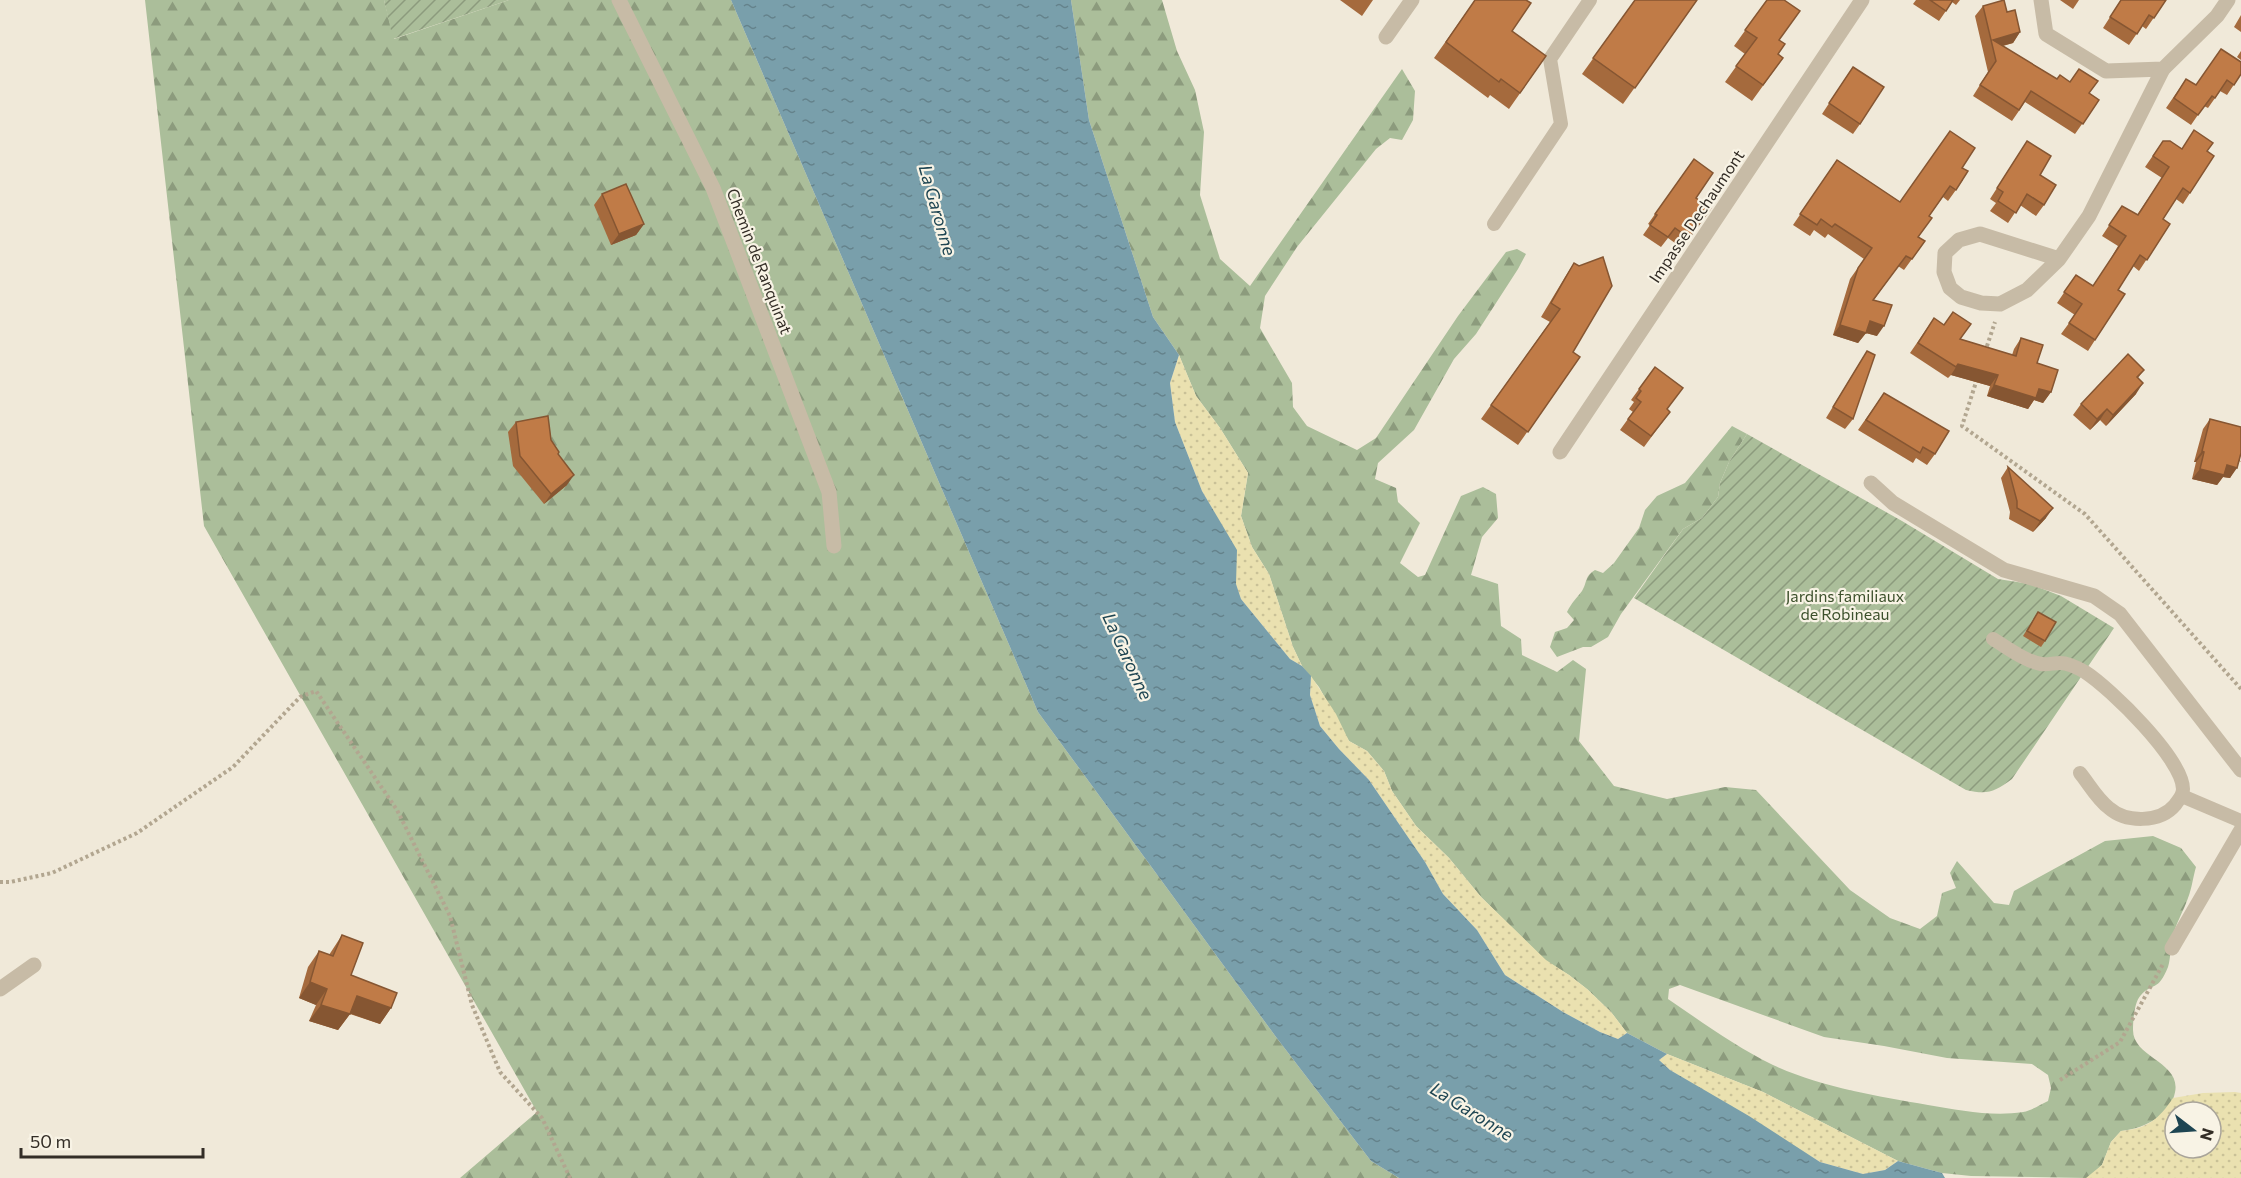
<svg xmlns="http://www.w3.org/2000/svg" width="2241" height="1178" font-family="Commissioner,sans-serif">
<defs>
<pattern id="forest-firs" width="22" height="20" patternUnits="userSpaceOnUse" patternTransform="scale(1.5)"><rect width="22" height="20" fill="#abbe9a"/><path d="M5 1l3.5 6h-7zM16 11l3.5 6h-7z" fill="#8c9b7d"/></pattern>
<pattern id="sand-dots" width="8" height="8" patternUnits="userSpaceOnUse" patternTransform="scale(1.5)"><rect width="8" height="8" fill="#eae1b0"/><path d="M2 2h.1M6 6h.1" fill="none" stroke="#c9c197" stroke-width="1.8" stroke-linecap="round"/></pattern>
<pattern id="garden-furrows" width="10" height="10" patternUnits="userSpaceOnUse" patternTransform="scale(1.5)"><rect width="10" height="10" fill="#abbe9a"/><path d="M-1 1l2-2M0 10L10 0M9 11l2-2" fill="none" stroke="#8c9b7d"/></pattern>
<pattern id="water-ripples" width="26" height="14" patternUnits="userSpaceOnUse" patternTransform="scale(1.5)"><rect width="26" height="14" fill="#799fab"/><path d="M2 4q2-2 4 0t4 0M15 11q2-2 4 0t4 0" fill="none" stroke="#64828b"/></pattern>
</defs>
<rect width="100%" height="100%" fill="#f0e9d9"/>
<g fill="url(#forest-firs)" fill-rule="evenodd">
<path d="M145,0H384L394,39L509,0H731L1038,712L1276,1037L1371,1161L1399,1178H460L537,1112L204,526Z"/>
<path d="M1071,0H1162L1177,51L1195,90L1204,132L1200,195L1220,259L1250,286L1402,69L1415,91L1413,120L1402,140L1390,138L1376,149L1297,247L1265,296L1260,328L1292,383L1293,407L1307,426L1357,450L1376,438L1458,316L1506,252L1517,249L1526,254L1518,269L1476,334L1454,359L1414,430L1378,463L1375,479L1396,488L1398,502L1420,523L1400,563L1418,577L1425,575L1461,496L1483,487L1496,494L1498,518L1482,537L1471,575L1498,584L1501,626L1521,639L1522,655L1557,672L1573,660L1586,669L1579,741L1614,786L1667,799L1725,787L1756,790L1850,890L1890,918L1920,929L1937,916L1942,893L1956,888L1950,873L1957,861L1994,903L2009,905L2014,891L2105,841L2153,836L2181,848L2196,867C2193,877 2192,888 2188,898C2184,910 2176,923 2173,936C2170,946 2171,957 2168,967C2158,992 2153,982 2141,995C2134,1002 2133,1021 2133,1030C2133,1060 2188,1062 2173,1099C2164,1119 2141,1129 2121,1131L2111,1142L2102,1165L2088,1178L1971,1176L1942,1173L1898,1161L1763,1092L1667,1054L1627,1033L1611,1012L1587,989L1569,975L1546,961L1481,897L1449,858L1416,826L1392,791L1384,771L1367,751L1349,741L1319,687L1302,666L1293,647L1269,574L1252,547L1241,516L1248,473L1220,428L1196,396L1179,355L1153,317L1089,120ZM1680,985L1824,1037L1884,1046L1947,1058L2032,1064L2048,1075L2051,1088L2048,1101C2040,1105 2032,1110 2023,1112C1992,1117 1959,1110 1928,1105C1876,1096 1820,1087 1773,1065C1736,1047 1702,1022 1668,999L1669,989Z"/>
<path d="M1732,426L1747,434L1729,462L1720,483L1718,497L1702,518L1683,529L1621,614L1608,637L1591,647H1583L1557,657L1550,647L1555,632L1567,628L1574,620L1567,612C1572,602 1576,599 1582,591C1588,581 1584,577 1595,570L1603,573L1614,563L1639,528L1645,510L1657,496L1685,483Z"/>
</g>
<g fill="url(#sand-dots)" fill-rule="evenodd">
<path d="M1179,355L1196,396L1220,428L1248,473L1241,516L1252,547L1269,574L1293,647L1302,666L1290,659L1241,599L1236,585V550L1202,491L1175,422L1170,383Z"/>
<path d="M1311,676L1336,714L1349,741L1367,751L1384,771L1392,791L1416,826L1449,858L1481,897L1546,960L1569,975L1587,989L1611,1012L1627,1033L1618,1039L1600,1032L1563,1012L1505,975L1477,930L1443,894L1425,862L1369,780L1339,749L1320,726L1310,695Z"/>
<path d="M1667,1054L1763,1092L1898,1161L1885,1170L1863,1174L1820,1162L1670,1070L1659,1060Z"/>
<path d="M2235,1092L2241,1093V1178H2086L2102,1165L2111,1142L2121,1131C2147,1129 2159,1119 2173,1098L2203,1093ZM2175,1112H2211V1148H2175Z"/>
</g>
<g fill="url(#garden-furrows)">
<path d="M384,0H509L393,39Z"/>
<path d="M1747,434L1902,521L1998,579L2030,584L2061,596L2114,628L2012,779C1994,792 1988,795 1966,790L1634,598L1683,529L1702,518L1718,497L1720,483L1729,462Z"/>
</g>
<path fill="url(#water-ripples)" d="M731,0H1071L1089,120L1153,317L1179,355L1170,383L1175,422L1202,491L1237,550L1236,584L1241,599L1290,659L1302,666L1311,676L1310,695L1320,726L1339,749L1369,780L1425,862L1443,894L1477,930L1505,975L1563,1012L1600,1032L1618,1039L1627,1033L1667,1054L1659,1060L1670,1070L1749,1116L1820,1162L1863,1174L1885,1170L1898,1161L1942,1173L1945,1178H1399L1371,1161L1276,1037L1038,712Z"/>
<g fill="none" stroke-linecap="round" stroke-linejoin="round">
<g stroke="#b2a690" stroke-width="4" stroke-dasharray="3 3" stroke-linecap="butt">
<path d="M1985,352L1995,322"/>
<path d="M1977,379L1962,426L2085,514L2241,689"/>
<path d="M0,882H10L52,873L137,833L233,767L300,697L316,691L397,810L450,916L472,1005L500,1072L542,1118L570,1178"/>
<path d="M2060,1080L2120,1042L2163,964"/>
</g>
<g stroke="#c7bba6" stroke-width="14">
<path d="M1494,224L1561,124L1550,59L1590,0"/>
<path d="M1993,639C2008,648 2025,661 2041,664C2047,665 2054,663 2060,663C2068,663 2078,668 2085,672C2110,688 2183,759 2183,789C2183,796 2179,799 2175,805C2160,823 2126,823 2109,808C2097,799 2089,784 2080,773"/>
<path d="M2182,796L2241,821"/>
</g>
<g stroke="#c7bba6" stroke-width="15">
<path d="M619,0L713,188L829,492L834,546"/>
<path d="M2041,0L2046,34L2106,71L2163,69L2217,16L2228,0"/>
<path d="M1386,37L1412,0"/>
<path d="M2059,259L1980,234L1959,240L1945,253L1944,272L1950,288L1961,297L1981,303L2000,304L2027,290L2059,259L2089,216L2163,69"/>
<path d="M1560,452L1862,0"/>
<path d="M1871,483L1893,503L2004,570L2094,596L2120,614L2241,770"/>
<path d="M2172,948L2241,830"/>
<path d="M0,989L34,965"/>
</g>
</g>
<g fill="#a56a3d">
<path d="M1340,0H1373L1362,16Z"/>
<path d="M1475,0L1512,31L1546,56L1509,109L1490,95L1488,98L1434,58Z"/>
<path d="M1635,0H1697L1623,104L1582,74Z"/>
<path d="M1767,0L1779,40L1778,54L1783,58L1752,101L1725,82L1745,54L1734,46Z"/>
<path d="M1916,0H1960L1956,5L1952,2L1939,21L1913,4Z"/>
<path d="M2060,0H2079L2073,9Z"/>
<path d="M2121,0H2166L2146,29L2142,26L2129,45L2103,28Z"/>
<path d="M1983,6L2007,12L2020,32L2013,43L2003,46L2057,79L2070,82L2079,69L2089,93L2099,100L2075,134L2025,102L2012,121L1973,96L1988,72L1975,16Z"/>
<path d="M2241,15V32L2234,27Z"/>
<path d="M2241,51V60L2237,57Z"/>
<path d="M1853,67L1860,124L1853,134L1822,114Z"/>
<path d="M2241,74L2227,95L2220,91L2208,108L2204,106L2191,125L2166,108L2186,79L2196,85Z"/>
<path d="M2027,141L2040,175L2044,205L2036,216L2020,205L2008,223L1990,211L1996,203L1990,199Z"/>
<path d="M2163,141L2182,149L2207,151L2190,193L2183,204L2176,199L2163,219L2170,224L2139,271L2133,266L2118,290L2095,340L2088,351L2061,334L2075,315L2057,303L2076,275L2093,286L2107,265L2118,246L2102,236L2122,206L2137,215L2162,178L2145,167Z"/>
<path d="M1694,159L1696,198L1711,208L1682,248L1668,238L1661,247L1643,235L1650,225L1648,224Z"/>
<path d="M1837,160L1900,202L1962,168L1963,180L1948,201L1943,197L1929,216L1918,237L1925,241L1904,270L1898,266L1874,300L1877,336L1866,333L1858,343L1833,335L1850,279L1864,259L1828,234L1825,238L1814,230L1810,236L1793,225Z"/>
<path d="M602,194L644,224L636,235L611,245L594,205Z"/>
<path d="M1574,263L1579,266L1573,352L1580,357L1518,445L1481,419L1550,322L1541,317L1565,277Z"/>
<path d="M1934,318L1960,339L2012,355L2014,349L2021,338L2037,363L2051,392L2043,403L2034,400L2028,409L1987,396L1990,386L1951,375L1948,378L1910,353Z"/>
<path d="M1867,351L1853,419L1845,429L1826,418Z"/>
<path d="M1655,367L1668,410L1670,412L1644,447L1620,430L1633,412L1629,409L1634,402L1631,400Z"/>
<path d="M2144,370L2138,378L2136,394L2106,426L2100,420L2090,430L2073,415L2081,404Z"/>
<path d="M1884,393L1935,454L1927,465L1916,458L1913,463L1858,430Z"/>
<path d="M2210,419L2241,462L2239,461L2230,478L2223,477L2217,485L2192,479L2196,462H2194L2203,429Z"/>
<path d="M516,422L551,440L558,454L567,485L544,504L513,466L508,432Z"/>
<path d="M2008,467L2046,518L2033,532L2009,519L2010,512L2001,478Z"/>
<path d="M2038,612L2045,641L2041,647L2023,636Z"/>
<path d="M342,935L351,975L391,1008L380,1024L350,1014L338,1030L309,1021L316,1005L299,998L308,967L319,951L329,955Z"/>
</g>
<g fill="#865632">
<path d="M2020,32L2013,43L1993,48V40Z"/>
<path d="M644,224L636,235L611,245L619,234Z"/>
<path d="M1870,321L1884,326L1877,336L1866,333L1858,343L1833,335L1840,325Z"/>
<path d="M1958,364L1998,375L1990,386L1951,375Z"/>
<path d="M2143,383L2136,394L2106,426L2113,415Z"/>
<path d="M1994,385L2039,389L2051,392L2043,403L2034,400L2028,409L1987,396Z"/>
<path d="M2107,409L2100,420L2090,430L2097,419Z"/>
<path d="M2202,451L2204,452L2196,462H2194Z"/>
<path d="M2227,465L2237,468L2230,478L2223,477L2217,485L2192,479L2200,469Z"/>
<path d="M574,475L567,485L544,504L551,494Z"/>
<path d="M2053,508L2046,518L2033,532L2040,521Z"/>
<path d="M310,982L327,989L316,1005L299,998Z"/>
<path d="M357,996L391,1008L380,1024L346,1012Z"/>
<path d="M321,1005L350,1014L338,1030L309,1021Z"/>
</g>
<g fill="#c07b47" stroke="#865632" stroke-width="1.5">
<path d="M1475,0H1526L1531,3L1512,31L1546,56L1520,93L1501,79L1499,82L1446,42Z"/>
<path d="M1635,0H1697L1635,88L1593,58Z"/>
<path d="M1767,0H1784L1800,11L1779,40L1785,44L1778,54L1783,58L1763,85L1736,66L1757,38L1745,30Z"/>
<path d="M1930,0H1953L1946,11Z"/>
<path d="M2004,0L2007,12L2015,10L2020,32L1993,40L2057,79L2060,75L2070,82L2079,69L2098,81L2089,93L2099,100L2083,124L2031,91L2019,110L1980,85L1996,61L1983,6Z"/>
<path d="M2121,0H2166L2154,18L2149,15L2137,34L2110,17Z"/>
<path d="M2221,49L2241,62V74L2234,85L2227,80L2215,98L2212,96L2198,115L2174,98L2186,79L2196,85Z"/>
<path d="M1853,67L1884,87L1860,124L1829,103Z"/>
<path d="M2194,130L2213,143L2207,151L2214,156L2190,193L2183,188L2163,219L2170,224L2147,260L2140,255L2118,290L2125,294L2095,340L2069,323L2082,304L2064,292L2076,275L2093,286L2126,236L2109,225L2122,206L2138,215L2169,167L2153,156L2163,141H2170L2182,149Z"/>
<path d="M1950,131L1975,148L1962,168L1968,171L1956,190L1950,186L1929,216L1932,218L1918,237L1925,241L1912,259L1906,256L1873,300L1892,305L1884,326L1870,321L1866,333L1840,325L1858,268L1872,248L1835,224L1832,227L1821,219L1817,225L1800,214L1837,160L1900,202Z"/>
<path d="M2027,141L2051,156L2040,175L2056,185L2044,205L2027,194L2016,213L1998,201L2003,192L1997,188Z"/>
<path d="M1694,159L1713,173L1696,198L1711,208L1689,238L1675,228L1668,237L1650,225L1657,215L1655,214Z"/>
<path d="M626,184L644,224L619,234L602,194Z"/>
<path d="M1603,257L1612,286L1573,352L1580,357L1528,432L1491,405L1560,309L1551,303L1574,263L1579,266Z"/>
<path d="M1953,312L1971,324L1960,339L2016,356L2021,338L2043,345L2037,363L2058,370L2051,392L2039,389L2036,398L1994,385L1998,375L1958,364L1956,367L1918,343L1934,318L1944,325Z"/>
<path d="M1867,351L1875,355L1853,419L1833,407Z"/>
<path d="M2128,354L2144,370L2137,377L2143,383L2113,415L2107,409L2097,419L2081,404Z"/>
<path d="M1655,367L1683,388L1667,409L1670,412L1651,436L1628,419L1641,402L1636,398L1641,391L1639,389Z"/>
<path d="M1884,393L1949,431L1935,454L1923,447L1920,453L1866,420Z"/>
<path d="M548,416L551,440L559,452L558,454L574,475L551,494L520,456L516,422Z"/>
<path d="M2210,419L2241,427V453L2237,468L2227,465L2224,475L2200,469L2204,452L2202,451Z"/>
<path d="M2008,467L2053,508L2040,521L2017,508V501Z"/>
<path d="M2038,612L2056,622L2045,641L2027,631Z"/>
<path d="M342,935L363,943L351,975L397,993L391,1008L357,996L350,1014L321,1005L327,989L310,982L319,951L333,956Z"/>
</g>
<g text-anchor="middle" dominant-baseline="central" stroke-width="4.5" stroke-linejoin="round" paint-order="stroke">
<g font-size="16" fill="#332d26" stroke="#f8f3e5">
<text transform="translate(1696 216) rotate(-56)">Impasse Dechaumont</text>
<text transform="translate(760 261) rotate(69)">Chemin de Ranquinat</text>
</g>
<g font-size="16" fill="#3c502b" stroke="#f8f3e5">
<text x="1845" y="595">Jardins familiaux<tspan x="1845" dy="18">de Robineau</tspan></text>
</g>
<g font-size="18" font-style="italic" fill="#1e4552" stroke="#f8f3e5">
<text transform="translate(938 210) rotate(74)">La Garonne</text>
<text transform="translate(1128 656) rotate(65)">La Garonne</text>
<text transform="translate(1472 1111) rotate(32)">La Garonne</text>
</g>
</g>
<g transform="translate(2193 1130) rotate(107)"><circle r="28" fill="#f8f3e5" stroke="#a9a499" stroke-width="1.5"/>
<path d="M0-4.5L10 22L0 15L-10 22Z" fill="#1e4552"/>
<text y="-9" font-size="16" font-weight="bold" text-anchor="middle" fill="#332d26">N</text>
</g>
<path d="M21 1148v9h182v-9" fill="none" stroke="#332d26" stroke-width="3"/>
<text x="30" y="1148" font-size="18" fill="#332d26" stroke="#f8f3e5" stroke-width="4.5" paint-order="stroke">50 m</text>
</svg>
